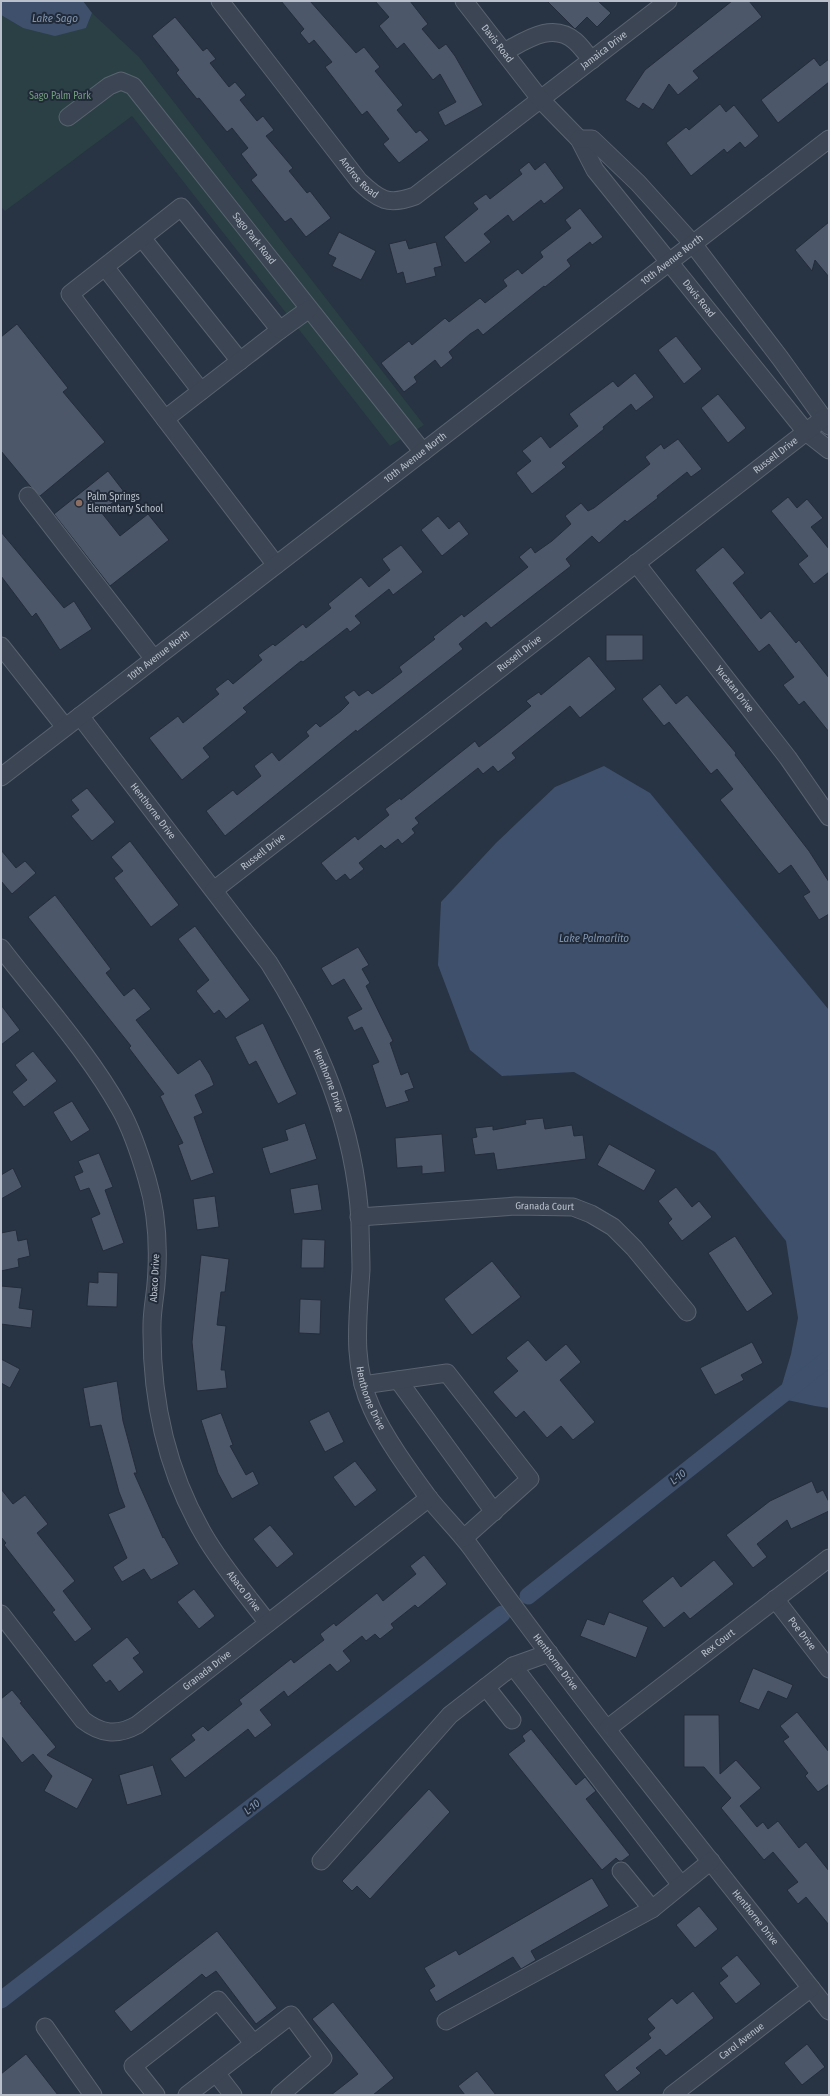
<svg xmlns="http://www.w3.org/2000/svg" width="830" height="2096" font-family="'Fira Sans Condensed',sans-serif">
<rect width="100%" height="100%" fill="#283343"/>
<path fill="#2a4044" d="M92,13L139,57L424,425L390,446L132,116L5,211L1,207V15L23,28H86Z"/>
<g fill="#3e506c">
<path d="M1,1H83L92,13L86,28L55,36L23,28L1,15Z"/>
<path d="M604,766L650,793L829,1010V1408L815,1406L778,1398L791,1354L798,1318L786,1241L715,1152L574,1072L502,1076L470,1050L438,965L441,902L496,843L555,787Z"/>
</g>
<g fill="none" stroke-linecap="round" stroke-linejoin="round">
<g stroke="#3e506c" stroke-width="17">
<path d="M528,1596L829,1358"/>
<path d="M1,2000L502,1614"/>
</g>
</g>
<g fill="#4c5769" stroke="#232c3a">
<path d="M281,1H310L356,53L364,47L380,67L375,71L403,105L397,110L416,133L420,130L429,140L399,163L383,144L389,139L367,111L362,115L352,102L325,67L332,62L314,40L309,44L300,33L304,29Z"/>
<path d="M375,1H410L428,24L422,29L439,49L446,44L455,56L483,105L445,126L438,112L456,102L440,74L433,80L404,43L397,49L379,26L389,17Z"/>
<path d="M547,1H598L611,13L597,27L587,17L575,29Z"/>
<path d="M732,1H749L762,17L693,71L699,78L678,95L669,84L653,110L643,103L639,109L625,100L645,70Z"/>
<path d="M175,17L203,51L207,48L216,59L210,63L229,87L235,82L246,95L240,100L257,121L263,116L274,130L266,136L293,168L289,171L307,193L310,191L331,218L306,237L291,218L285,222L251,180L257,175L241,154L248,148L232,128L227,132L199,98L197,99L176,73L179,70L152,36Z"/>
<path d="M814,58L820,66L829,59V82L778,123L761,100Z"/>
<path d="M720,104L726,112L734,105L759,136L745,148L740,142L727,153L724,149L691,176L666,143L686,127L689,130Z"/>
<path d="M529,162L535,170L545,162L564,188L544,204L541,200L513,222L508,215L484,234L491,242L465,263L444,237L478,209L473,203L486,194L490,199L522,174L519,170Z"/>
<path d="M580,208L603,237L592,245L590,242L567,260L571,266L545,287L544,286L483,335L478,329L470,334L449,352L453,358L441,368L435,360L414,377L417,382L404,392L381,363L409,341L412,345L445,318L449,322L480,298L485,303L507,286L503,280L518,269L522,274L543,257L540,252L571,228L565,220Z"/>
<path d="M829,222V277L815,260L812,271L795,250Z"/>
<path d="M339,232L376,251L361,280L332,266L336,258L328,254Z"/>
<path d="M406,240L409,249L436,242L442,266L434,268L436,276L406,284L403,272L397,274L389,244Z"/>
<path d="M17,324L68,388L63,392L105,442L40,496L30,486L1,451V337Z"/>
<path d="M676,336L702,369L684,384L658,350Z"/>
<path d="M635,373L654,397L636,411L631,404L603,427L604,429L562,463L566,467L532,494L516,473L531,461L522,451L541,436L550,448L578,426L569,414L613,381L618,387Z"/>
<path d="M718,394L746,428L728,443L701,408Z"/>
<path d="M678,439L702,469L691,477L687,472L657,496L658,498L627,522L625,520L599,543L592,536L566,559L571,566L491,628L486,622L459,644L463,649L357,732L356,730L225,836L206,811L233,790L237,795L261,776L254,766L272,752L279,761L309,736L306,732L316,723L320,727L341,711L349,703L344,697L354,690L359,696L368,690L372,694L381,688L402,672L399,667L435,639L433,637L462,614L464,617L528,567L519,557L531,547L535,553L552,541L571,524L565,516L581,503L588,511L594,508L650,464L645,457L661,444L664,449Z"/>
<path d="M108,471L125,493L101,512L120,536L148,514L169,540L110,586L54,514Z"/>
<path d="M788,497L797,508L807,499L823,518L811,527L829,549V572L814,584L798,564L808,556L771,511Z"/>
<path d="M438,516L449,529L459,521L469,534L442,556L421,530Z"/>
<path d="M1,532L64,608L74,601L92,629L60,650L36,613L32,617L1,576Z"/>
<path d="M401,545L423,572L393,595L389,589L355,616L361,623L350,632L347,628L303,662L301,661L243,708L247,712L203,748L210,757L182,780L149,738L178,716L183,723L219,694L215,689L228,679L233,684L262,660L258,655L273,644L275,646L303,624L306,628L331,608L328,604L361,577L369,587L390,570L382,559Z"/>
<path d="M723,547L745,573L733,583L761,619L770,611L796,643L799,640L829,678V732L804,701L799,705L783,685L794,677L769,644L759,652L695,570Z"/>
<path d="M606,635H643V660L606,661Z"/>
<path d="M589,656L616,689L580,718L570,706L512,753L516,758L498,772L493,766L483,774L478,768L415,818L419,823L412,829L415,833L402,844L398,839L385,849L381,845L359,863L364,869L350,880L345,874L336,881L321,863L355,836L358,840L389,815L385,809L400,798L401,800L475,741L479,747L496,734L531,706L526,701L539,692L541,695Z"/>
<path d="M660,684L676,704L687,695L736,753L735,755L809,851L829,882V914L819,920L803,896L810,892L791,865L779,874L720,800L733,789L717,769L711,774L669,722L664,726L642,699Z"/>
<path d="M87,788L115,822L92,841L71,816L79,810L71,800Z"/>
<path d="M130,841L179,905L151,927L114,878L123,871L111,857Z"/>
<path d="M1,850L16,868L25,861L36,873L12,894L1,881Z"/>
<path d="M55,895L111,969L106,973L124,996L134,988L151,1009L136,1020L178,1074L200,1059L210,1075L214,1085L195,1095L203,1113L194,1117L214,1173L191,1181L178,1145L183,1143L160,1096L164,1094L129,1048L131,1046L28,917Z"/>
<path d="M195,926L250,1000L226,1019L219,1010L214,1014L196,991L209,980L178,939Z"/>
<path d="M358,947L369,965L362,969L370,983L366,986L393,1041L390,1043L401,1075L408,1072L414,1088L405,1091L409,1101L386,1108L372,1065L379,1062L362,1027L354,1031L347,1017L362,1009L344,979L332,986L321,968Z"/>
<path d="M1,1005L20,1030L1,1045Z"/>
<path d="M263,1023L297,1094L278,1104L256,1061L249,1065L235,1037Z"/>
<path d="M33,1051L57,1081L24,1107L12,1092L27,1080L15,1065Z"/>
<path d="M72,1101L90,1130L71,1142L53,1112Z"/>
<path d="M543,1118L545,1129L572,1125L574,1136L583,1135L586,1159L497,1170L494,1153L475,1155L472,1138L477,1137L475,1128L493,1126V1130L526,1124L525,1120Z"/>
<path d="M305,1123L317,1159L270,1174L262,1148L288,1140L285,1130Z"/>
<path d="M442,1134L445,1172L422,1174V1166L397,1168L395,1138Z"/>
<path d="M609,1144L656,1170L644,1191L597,1165Z"/>
<path d="M99,1153L113,1187L105,1190L124,1243L103,1251L91,1218L100,1214L89,1188L80,1191L74,1176L83,1172L78,1161Z"/>
<path d="M13,1168L22,1187L1,1199V1175Z"/>
<path d="M318,1184L322,1210L294,1214L290,1189Z"/>
<path d="M676,1187L692,1207L699,1201L712,1217L682,1241L668,1223L672,1219L658,1201Z"/>
<path d="M215,1196L219,1227L197,1230L193,1199Z"/>
<path d="M16,1230L18,1241L27,1239L30,1256L18,1259L19,1267L1,1271V1233Z"/>
<path d="M735,1236L773,1294L747,1312L708,1253Z"/>
<path d="M302,1239L325,1240L324,1268H301Z"/>
<path d="M201,1255L229,1259L225,1292H221L217,1325L226,1326L221,1370H225L227,1388L197,1391L192,1342Z"/>
<path d="M492,1261L521,1297L472,1335L444,1299Z"/>
<path d="M98,1272L118,1273L117,1307L87,1306L89,1282L98,1283Z"/>
<path d="M1,1286L22,1288L19,1308L33,1310L31,1328L1,1324Z"/>
<path d="M300,1299L321,1300L320,1334L299,1333Z"/>
<path d="M528,1340L546,1361L566,1344L581,1362L560,1380L595,1422L573,1440L561,1426L547,1438L524,1411L516,1418L493,1392L518,1371L506,1358Z"/>
<path d="M752,1342L763,1363L741,1375L744,1380L715,1395L700,1368Z"/>
<path d="M1,1359L20,1369L10,1388L1,1383Z"/>
<path d="M117,1381L123,1421L137,1473H134L163,1538L164,1537L179,1564L151,1580L144,1569L122,1582L113,1567L127,1558L108,1514L125,1507L119,1492L101,1425L90,1427L83,1388Z"/>
<path d="M329,1411L344,1442L325,1452L309,1421Z"/>
<path d="M221,1413L233,1445L230,1446L246,1475L253,1471L259,1484L232,1499L218,1473L201,1420Z"/>
<path d="M355,1461L377,1490L355,1507L333,1477Z"/>
<path d="M812,1481L817,1493L823,1490L829,1502V1511L791,1529L787,1520L757,1544L767,1557L753,1568L726,1535L770,1501Z"/>
<path d="M1,1489L13,1504L25,1495L48,1524L37,1533L75,1581L63,1591L92,1629L75,1642L52,1612L55,1610L4,1545L6,1543L1,1537Z"/>
<path d="M270,1525L294,1554L277,1568L253,1539Z"/>
<path d="M424,1555L447,1584L418,1608L415,1605L391,1624L394,1628L380,1639L375,1634L366,1641L362,1636L343,1651L351,1661L337,1672L330,1664L288,1697L284,1691L260,1710L272,1725L255,1738L248,1729L185,1778L170,1759L195,1740L191,1735L203,1726L208,1731L242,1704L239,1700L291,1659L294,1663L324,1640L320,1634L334,1623L336,1626L377,1593L383,1601L416,1574L410,1566Z"/>
<path d="M714,1560L734,1584L690,1619L684,1612L664,1628L642,1601L673,1576L681,1587Z"/>
<path d="M194,1589L215,1616L199,1629L177,1602Z"/>
<path d="M609,1612L648,1627L636,1658L580,1636L587,1619L604,1625Z"/>
<path d="M127,1637L140,1653L133,1658L144,1672L119,1692L110,1680L106,1683L92,1665Z"/>
<path d="M753,1668L793,1685L787,1699L768,1691L759,1710L739,1702Z"/>
<path d="M12,1690L22,1702L20,1703L56,1747L47,1755L93,1779L77,1809L44,1791L52,1776L33,1754L22,1763L1,1736V1699Z"/>
<path d="M797,1712L829,1752V1784L818,1792L805,1776L808,1773L783,1741L789,1737L780,1726Z"/>
<path d="M684,1715H719L720,1774L736,1760L761,1788L740,1806L757,1827L763,1822L768,1829L778,1821L799,1848L806,1842L829,1871V1925L806,1897L798,1904L787,1890L798,1882L773,1852L764,1860L721,1808L731,1798L704,1767H684Z"/>
<path d="M531,1729L576,1785L585,1777L596,1791L586,1799L630,1855L622,1861H619L616,1858L602,1870L508,1754L525,1741L522,1736Z"/>
<path d="M153,1765L162,1795L127,1805L119,1775Z"/>
<path d="M429,1789L450,1812L370,1899L357,1886L352,1891L342,1881Z"/>
<path d="M592,1878L609,1906L531,1951L536,1960L521,1969L513,1957L436,2002L429,1990L435,1986L424,1968L456,1950L459,1955Z"/>
<path d="M699,1906L718,1929L695,1948L676,1925Z"/>
<path d="M217,1931L277,2008L256,2024L216,1971L206,1978L202,1974L131,2032L114,2011Z"/>
<path d="M737,1955L761,1984L736,2004L719,1983L728,1976L721,1968Z"/>
<path d="M693,1991L714,2018L666,2056L660,2049L636,2068L641,2073L617,2092L604,2075L651,2038L648,2034L655,2028L647,2019L672,1998L677,2004Z"/>
<path d="M333,2002L394,2078L373,2095H331L358,2074L312,2019Z"/>
<path d="M807,2044L825,2067L802,2085L784,2063Z"/>
<path d="M26,2054L58,2095H1V2074Z"/>
<path d="M477,2071L496,2095H465L458,2086Z"/>
</g>
<g fill="none" stroke-linecap="round" stroke-linejoin="round">
<defs>
<g id="minor">
<path id="s1" d="M220,1L359,181C379,200 388,206 415,196L668,1"/>
<path id="s2" d="M464,1L541,100L579,139L595,170L806,432L829,450"/>
<path d="M504,52C525,41 552,21 575,41C581,46 586,54 592,60"/>
<path id="s3" d="M68,117L109,86L121,81L133,86L423,452"/>
<path d="M579,139H592L638,183L693,244L780,358L829,426"/>
<path d="M142,238L240,361"/>
<path d="M105,267L201,391"/>
<path d="M165,419L280,330"/>
<path d="M28,496L154,659"/>
<path id="s4" d="M636,563L788,758L829,817"/>
<path d="M276,565L70,294L181,207L280,330L309,309"/>
<path d="M1,646L65,727"/>
<path id="s5" d="M80,716L269,963C319,1042 355,1127 360,1221C360,1237 361,1254 361,1270C358,1318 351,1364 372,1409C385,1438 410,1472 428,1497C442,1515 459,1531 472,1549C585,1707 709,1858 829,2011"/>
<path id="s6" d="M1,777L829,139"/>
<path id="s7" d="M214,890L824,418"/>
<path id="s8" d="M1,948C40,999 89,1053 120,1109C132,1130 140,1155 147,1179C157,1212 159,1249 156,1284C155,1297 152,1311 152,1325C151,1399 166,1470 204,1535C222,1566 246,1594 268,1623"/>
<path id="s9" d="M359,1217L516,1206L573,1207L591,1214L613,1227L634,1248L687,1312"/>
<path d="M398,1380L494,1512"/>
<path d="M363,1385L447,1373L530,1479L464,1538"/>
<path id="s10" d="M775,1599L829,1669"/>
<path id="s11" d="M1,1614L83,1720C101,1734 117,1736 137,1725L429,1498"/>
<path d="M549,1653L513,1666L681,1885"/>
<path d="M486,1687L512,1720"/>
<path id="s12" d="M608,1728L829,1558"/>
<path d="M321,1861L450,1715L513,1666"/>
<path d="M621,1871L652,1909"/>
<path d="M446,2021L652,1909L711,1861"/>
<path d="M45,2027L93,2095"/>
<path d="M216,2073L233,2095"/>
<path d="M156,2095L133,2066L218,2000L254,2044"/>
<path d="M187,2095L291,2015L323,2058L280,2095"/>
<path id="s13" d="M672,2095L811,1988"/>
</g>
</defs>
<use href="#minor" stroke="#5a6370" stroke-width="19"/>
<use href="#minor" stroke="#3c4553" stroke-width="17"/>
</g>
<circle fill="#8d6e63" stroke="#212a38" stroke-width="1.5" cx="79" cy="503" r="4"/>
<g text-anchor="middle" dominant-baseline="central" stroke-width="4" stroke-linejoin="round" paint-order="stroke">
<g font-size="10" fill="#b9c0cc" stroke="#212a38">
<text stroke="none"><textPath href="#s2" startOffset="54">Davis Road</textPath></text>
<text stroke="none"><textPath href="#s1" startOffset="529">Jamaica Drive</textPath></text>
<text stroke="none"><textPath href="#s1" startOffset="225">Andros Road</textPath></text>
<text stroke="none"><textPath href="#s3" startOffset="272">Sago Park Road</textPath></text>
<text stroke="none"><textPath href="#s6" startOffset="847">10th Avenue North</textPath></text>
<text stroke="none"><textPath href="#s2" startOffset="380">Davis Road</textPath></text>
<text stroke="none"><textPath href="#s7" startOffset="710">Russell Drive</textPath></text>
<text stroke="none"><textPath href="#s6" startOffset="523">10th Avenue North</textPath></text>
<text stroke="none"><textPath href="#s7" startOffset="386">Russell Drive</textPath></text>
<text stroke="none"><textPath href="#s6" startOffset="199">10th Avenue North</textPath></text>
<text stroke="none"><textPath href="#s4" startOffset="160">Yucatan Drive</textPath></text>
<text stroke="none"><textPath href="#s5" startOffset="120">Henthorne Drive</textPath></text>
<text stroke="none"><textPath href="#s7" startOffset="62">Russell Drive</textPath></text>
<text stroke="none"><textPath href="#s5" startOffset="443">Henthorne Drive</textPath></text>
<text stroke="none"><textPath href="#s9" startOffset="186">Granada Court</textPath></text>
<text transform="translate(155 1278) rotate(-87)">Abaco Drive</text>
<text stroke="none"><textPath href="#s5" startOffset="767">Henthorne Drive</textPath></text>
<text stroke="none"><textPath href="#s8" startOffset="711">Abaco Drive</textPath></text>
<text stroke="none"><textPath href="#s10" startOffset="44">Poe Drive</textPath></text>
<text stroke="none"><textPath href="#s12" startOffset="139">Rex Court</textPath></text>
<text stroke="none"><textPath href="#s5" startOffset="1091">Henthorne Drive</textPath></text>
<text stroke="none"><textPath href="#s11" startOffset="281">Granada Drive</textPath></text>
<text stroke="none"><textPath href="#s5" startOffset="1415">Henthorne Drive</textPath></text>
<text stroke="none"><textPath href="#s13" startOffset="88">Carol Avenue</textPath></text>
</g>
<g font-size="10" fill="#719d7c" stroke="#212a38">
<text x="60" y="96">Sago Palm Park</text>
</g>
<g font-size="10" fill="#b9c0cc" stroke="#212a38" text-anchor="start">
<text x="87" y="497">Palm Springs<tspan x="87" dy="12">Elementary School</tspan></text>
</g>
<g font-size="11" font-style="italic" fill="#8196b2" stroke="#212a38">
<text x="55" y="18">Lake Sago</text>
<text x="594" y="938">Lake Palmarlito</text>
<text transform="translate(678 1477) rotate(-38)">L-10</text>
<text transform="translate(252 1807) rotate(-38)">L-10</text>
</g>
</g>
<rect width="830" height="2096" fill="none" stroke="#b9c0cc" stroke-width="4"/>
</svg>
